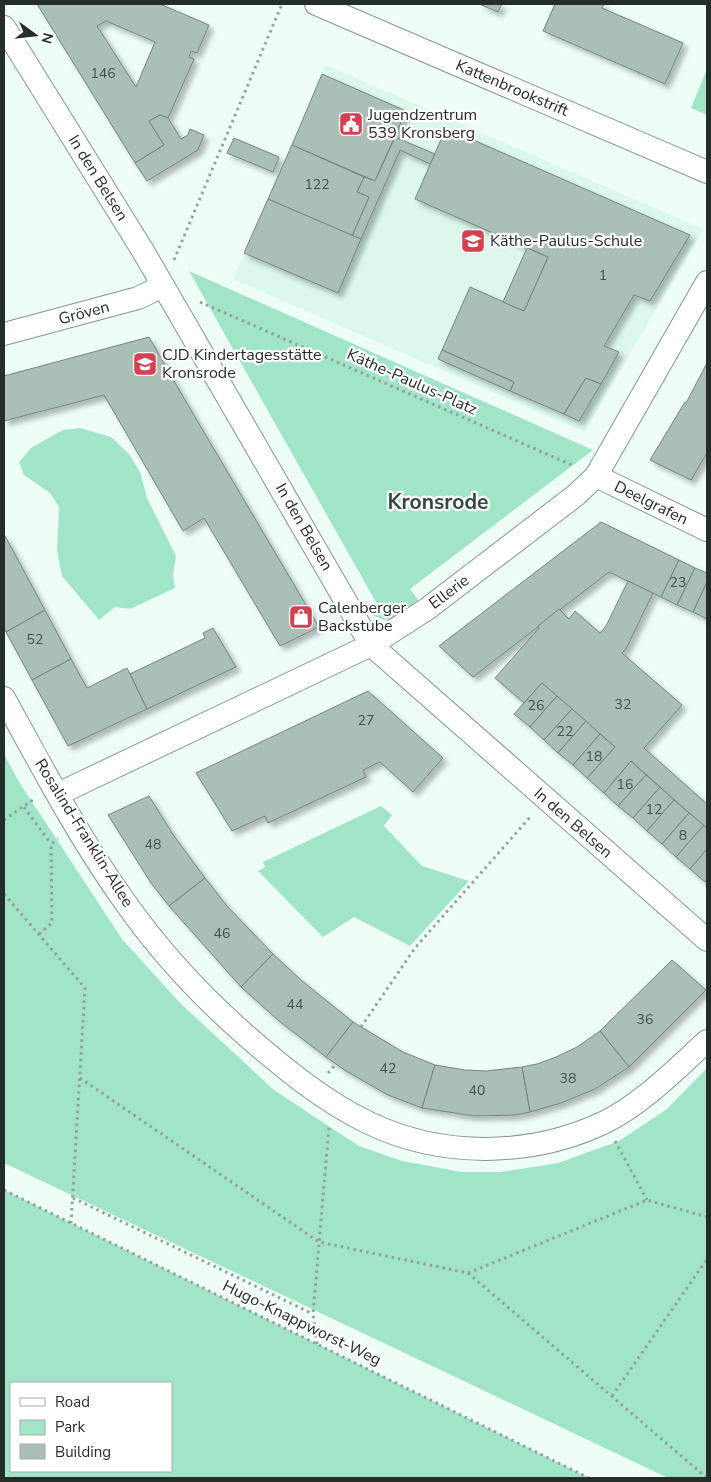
<svg xmlns="http://www.w3.org/2000/svg" width="711" height="1482" font-family="'Nunito Sans',sans-serif">
<defs>
<filter id="shadow"><feDropShadow dx="4.5" dy="4.5" stdDeviation="2.5" flood-color="#0004"/></filter>
</defs>
<rect width="100%" height="100%" fill="#eefef7"/>
<path fill="#dbf8eb" d="M326,65L703,229L584,432L233,279Z"/>
<g fill="#a1e5c9" fill-rule="evenodd">
<path d="M707,69V115L691,108Z"/>
<path d="M189,271L593,450L410,589L419,601C398,616 391,629 367,611L377,604Z"/>
<path d="M80,428L111,437L129,454L140,472L147,498L176,556L173,575L175,588L130,609L115,607L99,620L62,576L57,551L59,507L50,493L24,475L19,462L31,448L63,430Z"/>
<path d="M4,754L19,782L122,939L181,1004L274,1090L359,1146L402,1161L462,1172H501L558,1163L619,1141L667,1109L707,1068V1478H668L4,1163Z"/>
<path d="M381,806L392,815L384,826L422,866L469,881L410,946L354,917L323,937L258,871L265,867L263,862Z"/>
<path d="M4,1190L589,1478H4ZM171,1383V1471H11V1383Z"/>
</g>
<g fill="#abbfb6" stroke="#73857d" fill-rule="evenodd" filter="url(#shadow)">
<path d="M37,4H160L209,25L197,53L191,51L189,57L194,59L168,118L160,115L149,121L164,145L135,163ZM106,21L155,42L136,87L97,26Z"/>
<path d="M479,4H502L498,12Z"/>
<path d="M555,4H604L602,8L683,43L665,84L543,31Z"/>
<path d="M322,74L406,111L375,181L292,145Z"/>
<path d="M160,115L168,118L181,139L188,135L190,129L204,135L198,150L147,181L135,163L164,145L149,121Z"/>
<path d="M446,128L690,235L650,301L634,295L604,346L619,352L601,384L586,378L564,414L510,391L514,382L442,350L470,287L524,311L548,257L415,199Z"/>
<path d="M395,137L435,154L430,164L400,150L361,239L352,236L369,197L357,192L364,177L375,181Z"/>
<path d="M234,138L279,157L273,172L227,153Z"/>
<path d="M292,145L364,177L357,192L369,197L352,236L268,199Z"/>
<path d="M268,199L361,239L338,293L244,253Z"/>
<path d="M527,248L548,257L524,311L503,302Z"/>
<path d="M149,337L185,400L319,627L280,646L204,518L183,531L104,395L4,421V376Z"/>
<path d="M442,350L514,382L510,391L438,359Z"/>
<path d="M707,363V453L691,480L650,460L685,402L686,403Z"/>
<path d="M586,378L601,384L579,421L564,414Z"/>
<path d="M601,522L679,560L661,597L609,572L473,677L439,646Z"/>
<path d="M4,534L45,610L6,632L4,628Z"/>
<path d="M679,560L695,568L677,605L661,597Z"/>
<path d="M695,568L707,573V582L693,612L677,605Z"/>
<path d="M628,581L653,593L626,649L622,653L682,705L644,748L707,804V829L631,761L604,793L587,778L615,747L542,683L524,703L495,678L539,628L538,626L559,609L569,619L575,611L600,633L606,626Z"/>
<path d="M707,582V619L693,612Z"/>
<path d="M45,610L71,659L32,680L6,632Z"/>
<path d="M213,628L236,667L147,709L130,674L205,638L203,633Z"/>
<path d="M71,659L87,688L127,668L147,709L68,746L32,680Z"/>
<path d="M542,683L557,696L530,727L514,714Z"/>
<path d="M368,691L443,758L413,792L380,762L363,770L366,777L268,823L265,816L232,831L196,773Z"/>
<path d="M557,696L572,709L544,740L530,727Z"/>
<path d="M572,709L586,721L558,753L544,740Z"/>
<path d="M586,721L600,734L573,765L558,753Z"/>
<path d="M600,734L615,747L587,778L573,765Z"/>
<path d="M631,761L646,775L618,806L604,793Z"/>
<path d="M646,775L660,787L633,818L618,806Z"/>
<path d="M660,787L674,800L647,831L633,818Z"/>
<path d="M149,796L174,836L205,878L169,906L151,883L108,815Z"/>
<path d="M674,800L689,813L662,844L647,831Z"/>
<path d="M689,813L704,825L676,857L662,844Z"/>
<path d="M704,825L707,829V849L690,869L676,857Z"/>
<path d="M707,849V879L705,882L690,869Z"/>
<path d="M205,878L227,906L273,954L241,987L169,906Z"/>
<path d="M273,954L301,980L353,1022L326,1057L279,1021L241,987Z"/>
<path d="M672,960L706,990L629,1067L600,1031Z"/>
<path d="M353,1022L403,1052L435,1065L422,1108L388,1095L346,1071L326,1057Z"/>
<path d="M600,1031L629,1067L595,1089L561,1103L530,1112L522,1067L537,1064L556,1057L577,1047Z"/>
<path d="M435,1065L465,1070L486,1071L522,1067L530,1112L515,1115L474,1116L422,1108Z"/>
</g>
<g fill="none" stroke-linecap="round" stroke-linejoin="round">
<defs>
<g id="minor">
<path d="M316,4L707,172"/>
<path d="M4,27L143,251L371,645L707,940"/>
<path d="M4,334L138,298L163,286"/>
<path d="M596,476L707,530"/>
<path d="M4,698C42,767 79,838 125,902C160,952 203,998 249,1038C286,1070 325,1102 369,1123C442,1158 530,1157 603,1123C642,1104 675,1070 707,1041"/>
<path d="M58,794L371,645L427,609L576,495L596,476L707,282"/>
</g>
</defs>
<use href="#minor" stroke="#84978e" stroke-width="24"/>
<g stroke="#95a19c" stroke-width="3" stroke-dasharray="2.5 4" stroke-linecap="butt">
<path d="M174,260L282,4"/>
<path d="M200,302L574,466"/>
<path d="M24,807L51,844"/>
<path d="M4,820L34,799"/>
<path d="M4,894L85,988L71,1223"/>
<path d="M39,934L52,923L51,844L58,839"/>
<path d="M361,1027L415,948L531,816"/>
<path d="M328,1073L336,1064"/>
<path d="M80,1078L319,1242L468,1273L707,1478"/>
<path d="M615,1141L647,1200"/>
<path d="M4,1190L589,1478"/>
<path d="M73,1198L313,1314"/>
<path d="M468,1273L647,1200L707,1217"/>
<path d="M317,1344L313,1314L329,1127"/>
<path d="M612,1396L707,1259"/>
</g>
<use href="#minor" stroke="#fff" stroke-width="22"/>
</g>
<defs>
<symbol id="civic-square" viewBox="-11 -11 22 22"><rect x="-9" y="-9" width="18" height="18" rx="4" fill="#d24255" stroke="#fff"/><path d="M-.6-6.5H3V-4.5H.6V-3L4-1V1h2V6H-6V1h2V-1L-.6-3ZM-1.2 2.5V6h2.4V2.5Z" fill="#fff"/></symbol>
<symbol id="school-square" viewBox="-11 -11 22 22"><rect x="-9" y="-9" width="18" height="18" rx="4" fill="#d24255" stroke="#fff"/><path d="M0-5L7-2L0 1L-7-2ZM-4 1L0 2.5L4 1V4Q0 6-4 4Z" fill="#fff"/></symbol>
<symbol id="shop-square" viewBox="-11 -11 22 22"><rect x="-9" y="-9" width="18" height="18" rx="4" fill="#d24255" stroke="#fff"/><path d="M-5-2.5h2.3a2.7 3.5 0 0 1 5.4 0H5L5.5 6h-11ZM-1.5-2.5h3a1.5 2.3 0 0 0-3 0Z" fill="#fff"/></symbol>
</defs>
<g fill-rule="evenodd">
<use href="#civic-square" x="337" y="110" width="28" height="28"/>
<use href="#school-square" x="459" y="227" width="28" height="28"/>
<use href="#school-square" x="131" y="350" width="28" height="28"/>
<use href="#shop-square" x="287" y="603" width="28" height="28"/>
</g>
<g text-anchor="middle" dominant-baseline="central" stroke-width="4.5" stroke-linejoin="round" paint-order="stroke">
<g font-size="14" fill="#46524c">
<text x="103" y="73">146</text>
<text x="317" y="184">122</text>
<text x="603" y="275">1</text>
<text x="678" y="582">23</text>
<text x="35" y="639">52</text>
<text x="623" y="704">32</text>
<text x="536" y="705">26</text>
<text x="366" y="720">27</text>
<text x="565" y="731">22</text>
<text x="594" y="756">18</text>
<text x="625" y="784">16</text>
<text x="654" y="809">12</text>
<text x="683" y="835">8</text>
<text x="153" y="844">48</text>
<text x="222" y="933">46</text>
<text x="295" y="1004">44</text>
<text x="645" y="1019">36</text>
<text x="388" y="1068">42</text>
<text x="568" y="1078">38</text>
<text x="477" y="1090">40</text>
</g>
<g font-size="16" fill="#252d29" stroke="#fff">
<text transform="translate(512 88) rotate(23)">Kattenbrookstrift</text>
<text transform="translate(98 178) rotate(58)">In den Belsen</text>
<text transform="translate(84 313) rotate(-15)">Gröven</text>
<text transform="translate(412 382) rotate(24)">Käthe-Paulus-Platz</text>
<text transform="translate(651 503) rotate(26)">Deelgrafen</text>
<text transform="translate(304 527) rotate(60)">In den Belsen</text>
<text transform="translate(449 592) rotate(-37)">Ellerie</text>
<text transform="translate(573 823) rotate(41)">In den Belsen</text>
<text transform="translate(84 833) rotate(58)">Rosalind-Franklin-Allee</text>
<text transform="translate(302 1323) rotate(26)">Hugo-Knappworst-Weg</text>
</g>
<g font-size="16" fill="#252d29" stroke="#fff" text-anchor="start">
<text x="368" y="115">Jugendzentrum<tspan x="368" dy="18">539 Kronsberg</tspan></text>
<text x="490" y="241">Käthe-Paulus-Schule</text>
<text x="162" y="355">CJD Kindertagesstätte<tspan x="162" dy="18">Kronsrode</tspan></text>
<text x="318" y="608">Calenberger<tspan x="318" dy="18">Backstube</tspan></text>
</g>
<g font-size="21" font-weight="bold" fill="#374841" stroke="#fff">
<text x="438" y="502">Kronsrode</text>
</g>
</g>
<rect width="711" height="1482" fill="none" stroke="#252d29" stroke-width="10"/>
<rect x="10" y="1382" width="162" height="90" fill="#ffffff" stroke="#a8aba9"/>
<rect x="20" y="1398" width="25" height="8" fill="#ffffff" stroke="#a8aba9"/>
<text x="55" y="1407" font-size="15" fill="#252d29">Road</text>
<rect x="20" y="1420" width="25" height="15" fill="#a1e5c9" stroke="#a8aba9"/>
<text x="55" y="1432" font-size="15" fill="#252d29">Park</text>
<rect x="20" y="1444" width="25" height="15" fill="#abbfb6" stroke="#a8aba9"/>
<text x="55" y="1457" font-size="15" fill="#252d29">Building</text>
<g transform="translate(35 35) rotate(105)" stroke="#ffffff" stroke-width="4" paint-order="stroke">
<path d="M0-4L9 19L0 12L-9 19Z" fill="#252d29"/>
<text y="-8" font-size="14" font-weight="bold" text-anchor="middle" fill="#252d29">N</text>
</g>
</svg>
